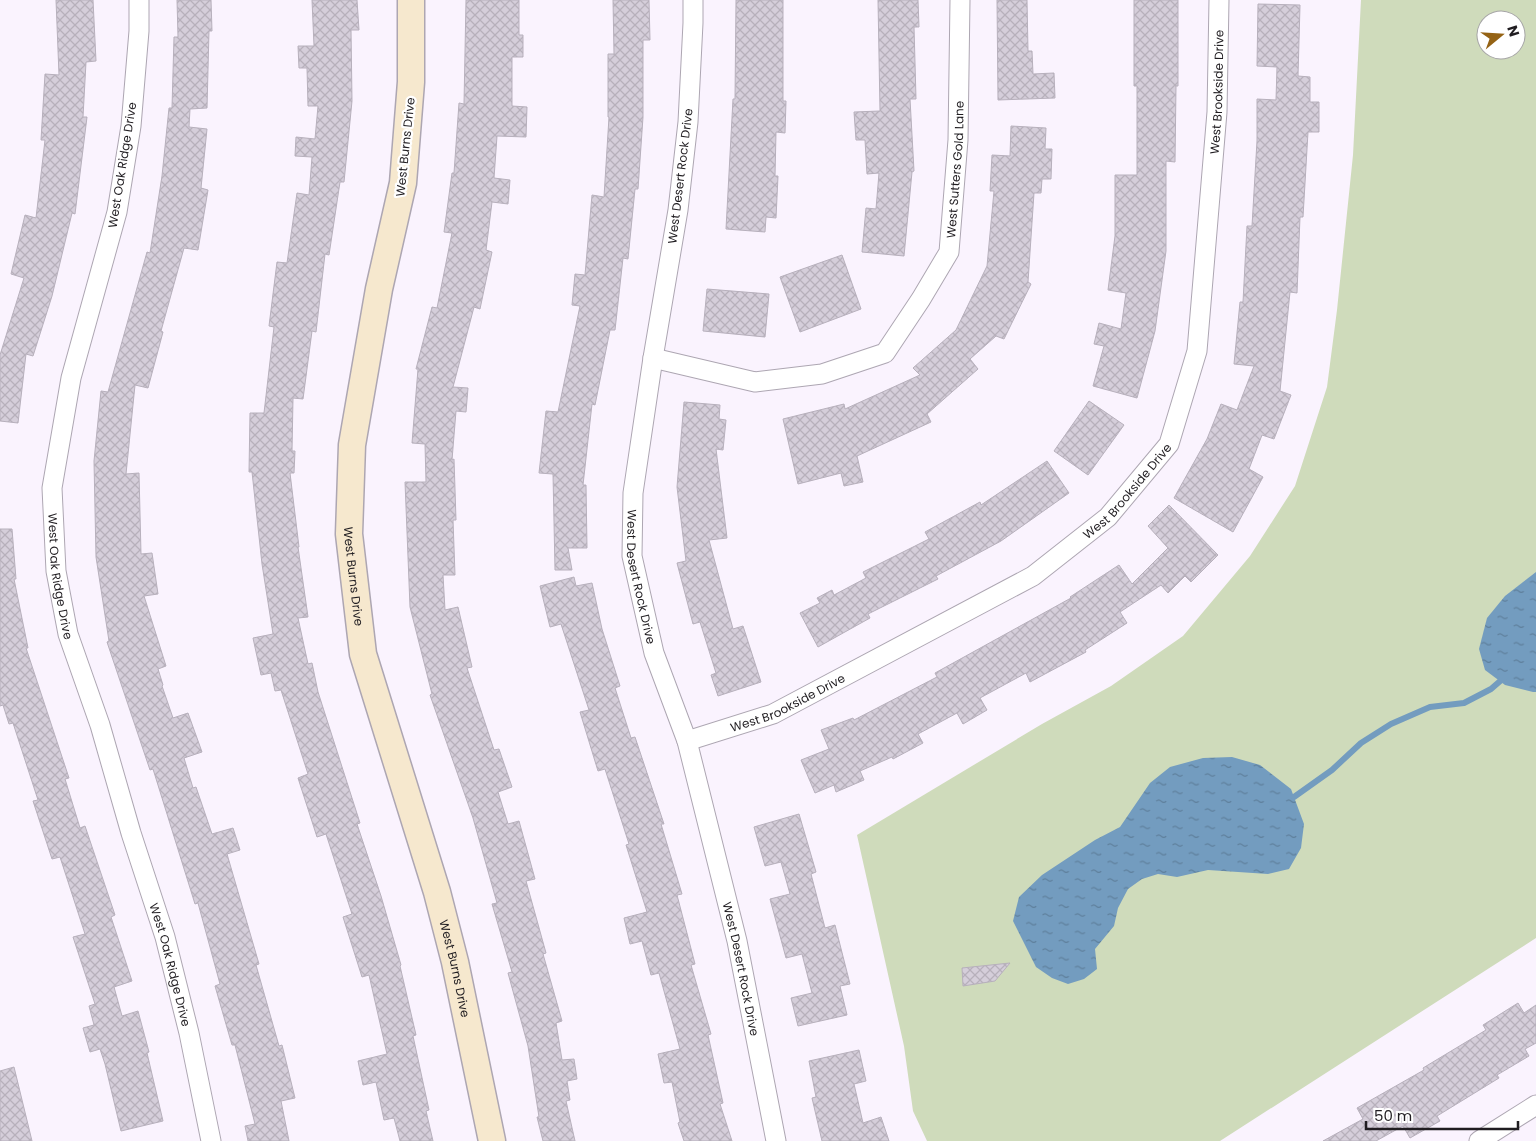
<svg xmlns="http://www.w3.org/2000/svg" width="1536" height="1141" font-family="Poppins,sans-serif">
<defs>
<pattern id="water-ripples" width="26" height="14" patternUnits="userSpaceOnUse" patternTransform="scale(1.25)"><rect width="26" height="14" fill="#739cbf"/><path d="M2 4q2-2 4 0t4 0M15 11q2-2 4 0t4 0" fill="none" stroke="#5e7f9b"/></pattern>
<pattern id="building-cross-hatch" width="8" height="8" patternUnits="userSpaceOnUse" patternTransform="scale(1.25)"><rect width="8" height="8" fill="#d5ceda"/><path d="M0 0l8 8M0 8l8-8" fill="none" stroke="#b7b0bb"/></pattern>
</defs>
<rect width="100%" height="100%" fill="#faf3fe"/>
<path fill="#cfdbbb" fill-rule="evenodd" d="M1361,0H1536V938L1220,1141H927L913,1111L904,1046L857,835L1042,724L1111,686L1183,636L1250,556L1295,486L1327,387L1337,310L1353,155ZM1486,20H1516V50H1486Z"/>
<g fill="url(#water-ripples)">
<path d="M1536,572V692H1533L1505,685L1485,670L1479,649L1487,618L1505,596Z"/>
<path d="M1232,757L1260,765L1291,789L1304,824L1301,848L1289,869L1268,874L1208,870L1177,877L1158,874L1142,879L1128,889L1118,908L1114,926L1095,949L1097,969L1084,979L1068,984L1052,978L1036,967L1013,921L1019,897L1042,875L1095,840L1120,827L1150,783L1170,767L1203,758Z"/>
</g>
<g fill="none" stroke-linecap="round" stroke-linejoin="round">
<path stroke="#739cbf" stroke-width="6" d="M1294,797L1332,770L1361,743L1391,724L1430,707L1464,703L1491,689L1506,676"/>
</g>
<g fill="url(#building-cross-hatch)" stroke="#b7b0bc">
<path d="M56,0H93L96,61L86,62L83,117H87L75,214L72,213L52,296L33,356L26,354L18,423L0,421V355L24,278L11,274L25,215L36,218L45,140H41L45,74L59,75Z"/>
<path d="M177,0H211L212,31H209L207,108L190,109L189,127L207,129L201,188L208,190L198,250L184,248L161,331L163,332L148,388L135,385L126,474L139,473L141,554L152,553L158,594L144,596L166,666L158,669L163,685L162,686L173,718L188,713L202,752L184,758L193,788L196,787L212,834L233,828L240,850L227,854L259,964L256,965L279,1046L282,1045L295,1098L281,1101L289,1141H248L245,1126L255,1124L235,1045H232L215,986L220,984L198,903L195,904L153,769L150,770L107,642L109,641L96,557L94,461L101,391L108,392L147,252L150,253L162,176L169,108H172L174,37H178Z"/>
<path d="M312,0H357L359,30H351L352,101L344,182H340L329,255L325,254L316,332L312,331L303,399L293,398L292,451H295L294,473H290L299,547H298L308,617L298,618L308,664L312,663L318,692L360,823L357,824L381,896L401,965L400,966L416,1035L413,1036L429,1110L426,1111L433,1141H400L394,1118L384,1120L376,1082L363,1085L358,1061L387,1054L369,975L362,977L343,917L352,914L326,834L317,837L298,778L308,774L281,690L275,691L271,673L261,675L253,638L273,634L262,564L252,472H249L250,413H264L274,327L269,326L277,262L287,263L297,193L309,195L312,157L295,156L296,137L315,139L318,106H308L307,68H299L298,46H314Z"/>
<path d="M466,0H519V35H523V57H512V106L527,107L526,137L497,136L494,178L510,180L508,204L492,202L486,250L492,252L480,309L474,307L453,387L468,388L466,412L456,411L452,460L454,459L456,520H453L455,575H443L445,610L458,607L472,667L467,668L494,750L499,749L512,787L498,792L508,824L519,821L535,879L526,881L546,953L543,954L562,1021L556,1023L562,1060L574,1059L577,1079L567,1081L570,1100L566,1101L575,1141H543L537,1117H539L528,1046L508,973L512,972L492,904L497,903L473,818L430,695L432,694L410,607L405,482H426L425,444L412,443L418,369H416L432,307L437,308L452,233L444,232L452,173H454L459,103L464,104Z"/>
<path d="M613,0H649L650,40H643V117L638,189H635L628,259L623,258L615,330H610L595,405L592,404L583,485H586L587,548H568L572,570H555L553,474L539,473L546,411L558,412L580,306L572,305L575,274L585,275L592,195L604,197L609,117H608V54H614Z"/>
<path d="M736,0H783V101H786L785,133L776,132L775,176H778L776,218L766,217L765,232L726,229L733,99H735Z"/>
<path d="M878,0H918L919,27H914L916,99H910L914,171L912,172L904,256L862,252L866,208L876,209L879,173L867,174L865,140H856L854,112L880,111Z"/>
<path d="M997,0H1027L1028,51H1032L1033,74L1054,73L1055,98L998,100Z"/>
<path d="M1134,0H1178V86H1176L1175,162L1166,161V251L1155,331L1137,398L1093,386L1104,346L1094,344L1099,323L1121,329L1126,293L1108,290L1115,236V175H1137V86H1134Z"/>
<path d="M1258,4L1300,5L1298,76L1310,77V102H1319V132H1308L1303,217H1300L1297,293L1290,292L1280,391L1291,395L1274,439L1262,435L1249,469L1263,477L1233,532L1174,498L1207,439L1221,404L1237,410L1254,366L1234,364L1240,302H1243L1247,226H1252L1257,141V99L1276,100L1277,67L1257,66Z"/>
<path d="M1011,126L1046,128L1045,149H1052L1051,179H1042L1041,193H1034L1028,282L1031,284L1004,339L996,336L970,359L978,369L927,414L931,422L857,456L863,482L844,486L841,473L798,484L783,419L844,404L845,409L920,375L913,368L956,330L987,266L994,191H990L992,155L1010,156Z"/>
<path d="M842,255L861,309L800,332L780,277Z"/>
<path d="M707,289L769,294L765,337L703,331Z"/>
<path d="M1089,401L1124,425L1088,475L1054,451Z"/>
<path d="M684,402L720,405L719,419L726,420L723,450L716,449L727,538L709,540L733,629L743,626L761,682L718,696L711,675L716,673L700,622L693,624L677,563L686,561L677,487Z"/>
<path d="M1047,461L1069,493L1001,541L936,576L938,579L868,614L870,618L818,647L800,613L820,603L817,598L832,590L834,595L866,578L863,572L929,539L925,532L980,502L981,505Z"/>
<path d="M1169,505L1218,555L1191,582L1185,576L1168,593L1161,585L1120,612L1127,623L1085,650L1086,652L1030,682L1026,673L980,698L987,710L963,724L957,713L918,734L923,743L893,759L892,757L860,771L864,780L836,792L834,785L815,793L801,760L829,749L821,730L853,718L854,720L937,677L935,673L1071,598L1070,597L1119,565L1132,584L1168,548L1148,526Z"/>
<path d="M0,529H12L16,579H14L28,648H26L69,778L65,779L80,828L85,826L115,915L111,917L132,981L114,987L122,1016L138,1011L149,1052L147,1053L163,1121L121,1131L105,1064L100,1049L90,1052L83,1028L94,1025L89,1006L95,1004L73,937L85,934L60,857L52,859L33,801L38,800L13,723L9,724L3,705L0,706Z"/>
<path d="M574,577L576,586L592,583L602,629L620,686L615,688L631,738L635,737L664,824H661L682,894L677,895L695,964L691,965L711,1034L708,1035L723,1103L720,1104L732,1141H684L678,1123L680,1122L672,1082L664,1083L658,1054L680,1049L659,973L651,975L642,941L630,944L624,918L647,912L626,845L629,844L605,769L598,771L580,712L589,710L561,624L550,627L540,586Z"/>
<path d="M799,814L816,872L811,874L825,928L835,925L850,984L840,986L847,1015L798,1026L791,998L812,993L802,954L786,958L770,899L790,894L781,862L765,866L754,827Z"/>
<path d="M1010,963L995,981L963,986L962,968Z"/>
<path d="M1518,1003L1524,1013L1536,1005V1043L1525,1049L1529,1056L1497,1075L1499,1078L1437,1116L1440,1121L1410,1138L1403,1126L1376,1141H1323L1363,1119L1357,1108L1424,1070L1423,1068L1486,1030L1483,1025Z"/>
<path d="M859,1050L866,1081L854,1084L863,1123L881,1117L889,1141H822L812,1098L816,1097L809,1061Z"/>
<path d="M14,1067L32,1141H0V1071Z"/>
</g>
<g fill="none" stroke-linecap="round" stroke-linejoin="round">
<defs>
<g id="street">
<path id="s1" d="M139,0V31L131,126L117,212L71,378L52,488L56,571L68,634L100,725L131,833L165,937L189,1033L211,1141"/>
<path id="s2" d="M693,0V23L688,122L678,210L653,358L633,493L632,556L654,653L687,741L737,941L776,1141"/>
<path id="s3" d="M653,358L755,382L822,374L885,353L921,299L949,252L958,140L960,0"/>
<path id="s4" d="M687,741L773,714L1033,576L1108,517L1169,444L1197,351L1217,112L1219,0"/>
<path d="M1479,1141L1536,1105"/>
</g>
<g id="secondary">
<path id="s5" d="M411,0V82L403,183L379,289L352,445L349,534L363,654L437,892L455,962L492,1141"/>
</g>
</defs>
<use href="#street" stroke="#ada6b2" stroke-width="21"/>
<use href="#secondary" stroke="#ada6b2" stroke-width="29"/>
<use href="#street" stroke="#fff" stroke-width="19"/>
<use href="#secondary" stroke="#f6e8ce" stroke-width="26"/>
</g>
<g text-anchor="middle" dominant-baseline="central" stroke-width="4.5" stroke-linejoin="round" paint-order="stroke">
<g font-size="12" fill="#201d21" stroke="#fff">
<text stroke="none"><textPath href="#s4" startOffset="932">West Brookside Drive</textPath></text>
<text transform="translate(405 147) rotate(-84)">West Burns Drive</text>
<text transform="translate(122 165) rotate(-81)">West Oak Ridge Drive</text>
<text stroke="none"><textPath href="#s3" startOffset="441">West Sutters Gold Lane</textPath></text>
<text transform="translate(680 176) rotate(-83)">West Desert Rock Drive</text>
<text stroke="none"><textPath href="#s4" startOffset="512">West Brookside Drive</textPath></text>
<text stroke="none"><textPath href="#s1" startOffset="586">West Oak Ridge Drive</textPath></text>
<text stroke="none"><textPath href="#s5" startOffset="582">West Burns Drive</textPath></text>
<text stroke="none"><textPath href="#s2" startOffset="582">West Desert Rock Drive</textPath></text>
<text stroke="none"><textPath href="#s4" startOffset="108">West Brookside Drive</textPath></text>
<text stroke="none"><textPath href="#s1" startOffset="991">West Oak Ridge Drive</textPath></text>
<text stroke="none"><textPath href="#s5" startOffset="988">West Burns Drive</textPath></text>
<text stroke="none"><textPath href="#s2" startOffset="988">West Desert Rock Drive</textPath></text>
</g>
</g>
<g transform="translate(1501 35) rotate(72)"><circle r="24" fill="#ffffff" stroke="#a6a5a6"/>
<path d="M0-4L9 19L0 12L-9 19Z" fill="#956315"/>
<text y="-8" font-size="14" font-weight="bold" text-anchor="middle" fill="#201d21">N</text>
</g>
<path d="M1366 1121v8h152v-8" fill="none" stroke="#201d21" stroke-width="2.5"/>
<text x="1374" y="1121" font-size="15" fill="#201d21" stroke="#ffffff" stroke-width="4" paint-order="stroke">50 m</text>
</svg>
